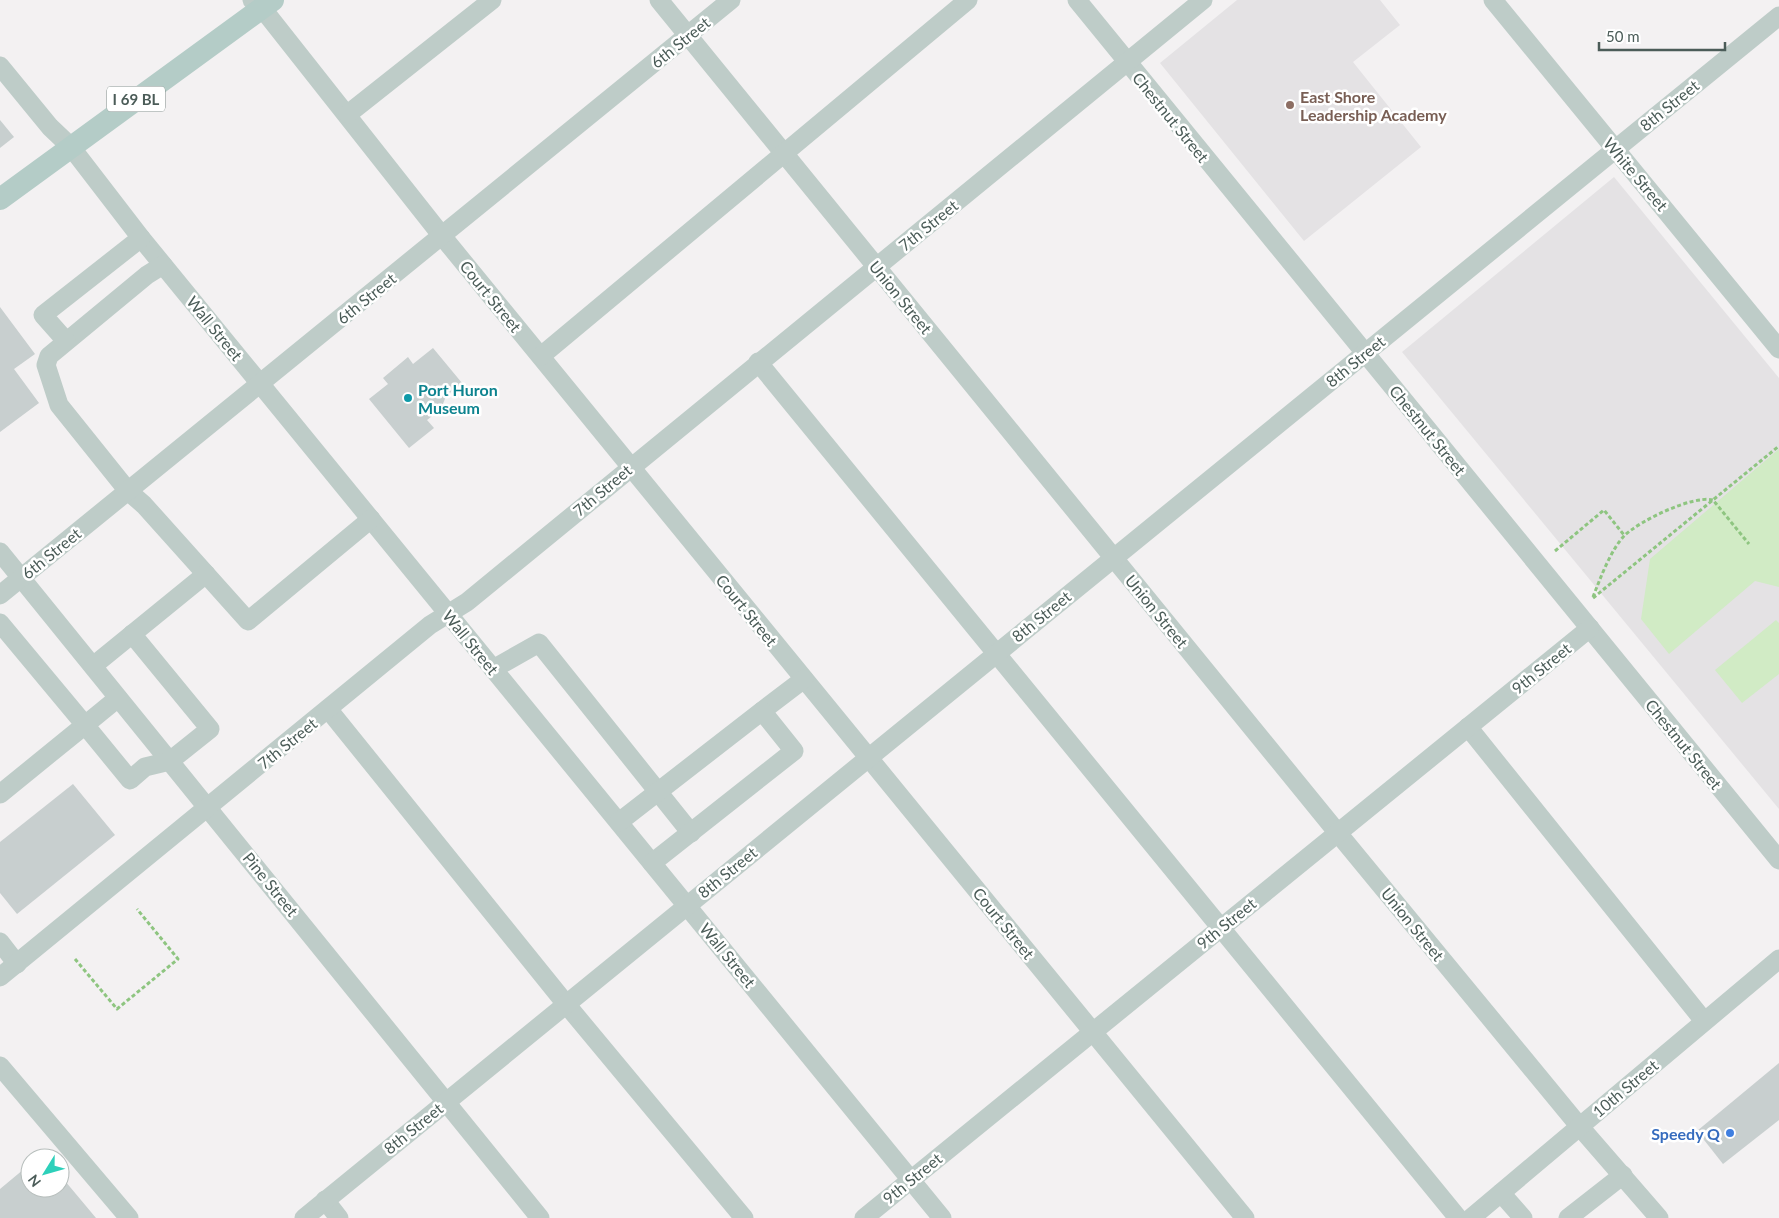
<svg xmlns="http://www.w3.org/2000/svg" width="1779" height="1218" font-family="Lato,sans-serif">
<rect width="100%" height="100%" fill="#f3f1f2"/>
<g fill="#e4e2e4">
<path d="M1237,0H1380L1400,25L1353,62L1421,147L1304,241L1160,63Z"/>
<path d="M1614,177L1779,378V809L1402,352Z"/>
</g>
<g fill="#d1ebc5">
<path d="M1779,449V587L1755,581L1669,654L1641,619L1650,559Z"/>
<path d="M1776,620L1779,623V674L1742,703L1715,670Z"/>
</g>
<g fill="#c8cfcf">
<path d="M0,120L14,137L0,148Z"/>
<path d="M0,307L35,354L14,369L39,403L0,432Z"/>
<path d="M433,348L462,383L446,396L441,409L427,420L434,428L409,448L369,399L388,384L383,378L408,357L413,364Z"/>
<path d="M73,784L115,835L17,914L0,893V842Z"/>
<path d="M1779,1063V1120L1723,1164L1697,1131Z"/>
<path d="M30,1164V1188H60V1175L96,1218H0V1189Z"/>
</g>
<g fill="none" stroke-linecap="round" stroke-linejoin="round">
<g stroke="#8ec580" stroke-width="3" stroke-dasharray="4 2.5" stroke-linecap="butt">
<path d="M1555,551L1604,510L1624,535"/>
<path d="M1593,597C1600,579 1611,549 1625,535C1640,521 1692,495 1713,500L1749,544"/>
<path d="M1593,598L1779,446"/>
<path d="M75,959L117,1009L178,959L137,909"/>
</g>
<g stroke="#beccc8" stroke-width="19">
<path d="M252,0L262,8L442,236L1245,1218"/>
<path d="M659,0L1337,832L1580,1127L1659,1218"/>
<path d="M1077,0L1779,860"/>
<path d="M1493,0L1779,349"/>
<path d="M0,66L50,127L71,147L141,238L942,1218"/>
<path d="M348,114L492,0"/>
<path d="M163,265L147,275L49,356L46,365L59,405L128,491L144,505L248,621L371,519"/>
<path d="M66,341L43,315L141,238"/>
<path d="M541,356L968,0"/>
<path d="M758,362L1458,1218"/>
<path d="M0,552L540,1218"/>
<path d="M0,595L731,0"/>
<path d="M0,623L85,725L0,794"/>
<path d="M93,666L206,574"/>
<path d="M493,669L539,643L691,833"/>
<path d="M118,698L85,725L130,780L145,767L170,761L210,729L132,634"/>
<path d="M328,709L566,1004L744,1218"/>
<path d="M762,711L804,679"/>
<path d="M1468,727L1704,1021"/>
<path d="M619,822L762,711L794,751L652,863"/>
<path d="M0,942L17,964"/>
<path d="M0,977L430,625L467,602L1203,0"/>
<path d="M0,1066L129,1218"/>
<path d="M1501,1193L1523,1218"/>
<path d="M325,1200L339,1218"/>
<path d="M304,1218L1779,16"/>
<path d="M864,1218L1590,628"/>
<path d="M1471,1218L1779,959"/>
<path d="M1568,1218L1623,1175"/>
</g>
<path stroke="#b4ccc7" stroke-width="22" d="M0,199L273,0"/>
</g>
<circle fill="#8d6e63" stroke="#fff" stroke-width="2" cx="1290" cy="105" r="5"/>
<circle fill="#0f9aa8" stroke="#fff" stroke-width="2" cx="408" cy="398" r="5"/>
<circle fill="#3f7fe0" stroke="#fff" stroke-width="2" cx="1730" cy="1133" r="5"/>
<g text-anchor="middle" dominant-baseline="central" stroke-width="5" stroke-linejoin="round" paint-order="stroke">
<rect fill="#fff" stroke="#818d8a" stroke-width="1" x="107" y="86.5" width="58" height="25" rx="4"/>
<g font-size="15" font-weight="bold" fill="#4b5c58">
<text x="136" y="99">I 69 BL</text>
</g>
<g font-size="16" fill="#4b5c58" stroke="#fff">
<text transform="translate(680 42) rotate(-39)">6th Street</text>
<text transform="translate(1669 105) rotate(-39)">8th Street</text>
<text transform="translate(1171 117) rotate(51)">Chestnut Street</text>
<text transform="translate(1636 174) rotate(50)">White Street</text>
<text transform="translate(928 225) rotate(-39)">7th Street</text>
<text transform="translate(491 296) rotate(51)">Court Street</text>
<text transform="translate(901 297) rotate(51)">Union Street</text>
<text transform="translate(366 298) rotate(-39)">6th Street</text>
<text transform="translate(215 328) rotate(51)">Wall Street</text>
<text transform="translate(1355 361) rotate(-39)">8th Street</text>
<text transform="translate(1428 430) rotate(51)">Chestnut Street</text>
<text transform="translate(602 490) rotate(-40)">7th Street</text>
<text transform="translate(51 553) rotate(-39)">6th Street</text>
<text transform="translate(747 610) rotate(51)">Court Street</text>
<text transform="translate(1157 611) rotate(51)">Union Street</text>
<text transform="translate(1041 616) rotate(-39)">8th Street</text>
<text transform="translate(471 642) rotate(51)">Wall Street</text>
<text transform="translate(1541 668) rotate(-39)">9th Street</text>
<text transform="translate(287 743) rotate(-39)">7th Street</text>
<text transform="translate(1684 744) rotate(51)">Chestnut Street</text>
<text transform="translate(727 872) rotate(-39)">8th Street</text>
<text transform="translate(271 884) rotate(51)">Pine Street</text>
<text transform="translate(1004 923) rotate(51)">Court Street</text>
<text transform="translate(1226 923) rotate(-39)">9th Street</text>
<text transform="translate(1413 924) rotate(51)">Union Street</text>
<text transform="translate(728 955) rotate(51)">Wall Street</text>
<text transform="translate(1625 1088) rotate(-40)">10th Street</text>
<text transform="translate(413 1128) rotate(-39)">8th Street</text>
<text transform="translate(912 1178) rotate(-39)">9th Street</text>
</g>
<g font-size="16" font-weight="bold" fill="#785e54" stroke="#fff" text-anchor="start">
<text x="1300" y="96">East Shore<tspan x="1300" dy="18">Leadership Academy</tspan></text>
</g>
<g font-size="16" font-weight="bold" fill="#0d838f" stroke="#fff" text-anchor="start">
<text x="418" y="389">Port Huron<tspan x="418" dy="18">Museum</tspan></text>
</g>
<g font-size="16" font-weight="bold" fill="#366cbe" stroke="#fff" text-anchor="end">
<text x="1720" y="1133">Speedy Q</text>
</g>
</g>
<g transform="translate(45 1173) rotate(233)"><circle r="24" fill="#ffffff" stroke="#b7bebc"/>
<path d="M0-4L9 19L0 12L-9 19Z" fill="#2dd0ba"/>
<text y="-8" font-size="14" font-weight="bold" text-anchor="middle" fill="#4b5c58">N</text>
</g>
<path d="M1599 42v8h126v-8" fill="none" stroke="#4b5c58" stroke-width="2.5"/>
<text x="1606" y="42" font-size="15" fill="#4b5c58" stroke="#ffffff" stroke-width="4" paint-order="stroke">50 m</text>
</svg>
